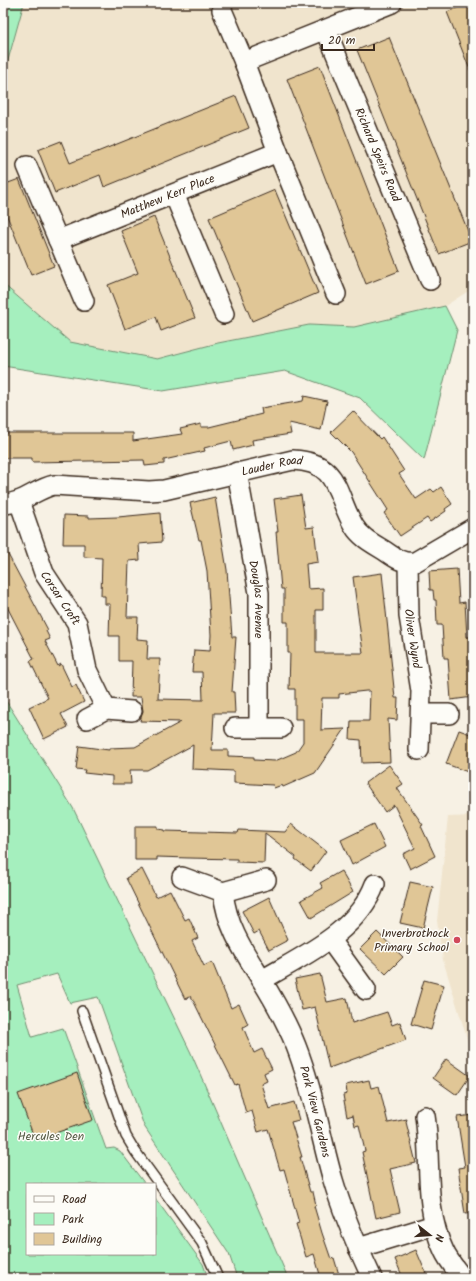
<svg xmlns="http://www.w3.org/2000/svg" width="476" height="1281" font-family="Kalam,sans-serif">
<rect width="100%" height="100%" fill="#f7f1e4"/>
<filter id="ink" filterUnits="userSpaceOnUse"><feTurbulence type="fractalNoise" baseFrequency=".025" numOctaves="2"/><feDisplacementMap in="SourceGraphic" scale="8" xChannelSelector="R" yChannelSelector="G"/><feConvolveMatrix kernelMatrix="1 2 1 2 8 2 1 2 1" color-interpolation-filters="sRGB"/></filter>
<g filter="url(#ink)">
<g fill="#f0e4cd">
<path d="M24,3H473V288L445,306L354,327L309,325L218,343L157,359L69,342L3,284V78Z"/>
<path d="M473,816V1058L443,960L437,921L448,817Z"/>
</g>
<g fill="#a5efbe" stroke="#708c6e">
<path d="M3,3H24L3,78Z"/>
<path d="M3,284L70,342L157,359L218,343L309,325L354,327L445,306L457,330L424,460L360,398L285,371L163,391L3,366Z"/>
<path d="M3,696L73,808L191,1053L288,1278H237L229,1254L144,1126L98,997L70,1003L57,974L17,985L32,1037L63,1028L106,1149L114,1148L120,1151L145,1184H27V1254H155V1198L203,1264L208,1278H3Z"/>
</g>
<g fill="#e0c696" stroke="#3b2a1e">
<path d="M469,3H473L472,75L447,12Z"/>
<path d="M389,37L472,241L439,254L357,50Z"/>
<path d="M320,66L399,271L366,284L287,79Z"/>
<path d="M236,96L249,128L104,187L100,175L55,193L38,150L61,141L70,163Z"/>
<path d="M19,179L54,266L31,275L3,206V185Z"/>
<path d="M275,190L318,293L252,321L209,218Z"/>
<path d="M154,217L195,318L161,331L156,317L125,329L108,285L138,273L121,231Z"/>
<path d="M304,396L327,401L321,430L289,423L291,434L252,440L253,445L233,450L231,441L204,448L205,451L164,460V464L145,466L144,460L32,462V458H3V433H133V441L182,434L180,429L201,424V427H209L262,414L261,408L303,401Z"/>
<path d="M353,411L380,439L382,437L404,471L399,474L416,499L431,489L434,492L441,487L452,504L445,509L446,511L430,522L427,518L400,536L384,513L388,510L351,452L331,432Z"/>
<path d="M301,495L306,528L314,527L318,562L306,564L308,589L323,588V610H316V653H363L353,577L382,573L395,698H398L397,720L388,719L390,762L362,763L361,740L350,739L351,721H369L370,691H366L339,694V698H322L321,730L345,729L315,773L283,787L282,785L274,788L273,785L234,783V771L192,769L193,745L147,770H130L131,784H112V776L84,773L85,770L76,769L79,746L109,750V748L135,747L181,722L140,721L143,711L141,697H131L132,661H119V636H109L110,604H105V596H101L102,558L84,557V544H63L64,515L89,516V518L118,517L160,513L162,542L139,544L140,560L129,561L127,617H138L137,639L148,640L147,659H160L158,699L203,700L202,672H192L194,650L210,651L211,635L207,571L201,540H199L190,503L215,497L227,570L232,637H236L232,692H234L235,713H214L212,750H228V756L254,757V760L275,761L296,752L303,742V719H295V689H289L290,653H288V622H284V589H281L276,532H278L274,499Z"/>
<path d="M3,545L48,630L46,631L50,639L45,641L58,666L61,664L72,687L76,685L84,702L61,714L68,727L44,739L29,707L48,698L30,661L34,659L3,599Z"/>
<path d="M457,569L459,603L465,602L467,637H471L473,667H470L473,697L451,700L448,658H444L442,625H437L436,600H434L433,590H430L429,571Z"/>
<path d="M459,730L473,735V759L468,772L446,764Z"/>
<path d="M389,765L403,784L397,788L423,825L421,826L435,856L410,869L403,854L415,848L394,805L385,812L365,783Z"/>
<path d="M291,824L326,851L311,871L295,859L296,857L265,833L264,863L237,862V859L189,858L157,857V860H135V826H158V829L165,830V831L238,833L239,830L285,832Z"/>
<path d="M374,824L385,847L352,865L341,840Z"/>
<path d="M142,869L156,897L170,890L185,920L189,918L198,938L192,941L204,966L212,962L231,1008L239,1004L248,1024L243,1027L254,1053L262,1049L272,1069L264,1073L267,1081L261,1084L269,1109L294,1102L299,1120L291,1122L302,1157H300L310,1192H313L316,1205L314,1206L322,1233L331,1259L334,1258L340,1278H321L314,1254L306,1257L296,1224L299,1223L284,1169L280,1170L268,1129L258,1132L252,1111L246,1113L238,1084L235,1085L191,996L185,999L126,878Z"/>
<path d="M341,871L353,892L311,918L301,900L323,888L320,883Z"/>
<path d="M410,882L433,887L423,928L400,923Z"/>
<path d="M269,897L288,940L269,950L259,931L254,934L242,911Z"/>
<path d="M377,932L403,957L386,974L360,949Z"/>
<path d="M320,974L327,1002L347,998L352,1023L387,1012L392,1025L400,1022L406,1040L329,1068L315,1007L302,1010L295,979Z"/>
<path d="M424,980L444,985L431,1030L411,1024Z"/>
<path d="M446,1059L470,1076L457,1095L433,1078Z"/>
<path d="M77,1073L93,1120L35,1140L18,1094Z"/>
<path d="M369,1080L371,1088L379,1086L388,1123L407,1119L406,1122L416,1163L390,1169L400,1212L376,1218L362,1152L365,1151L359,1125L355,1126L353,1115L347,1117L343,1095L347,1094L346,1085Z"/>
<path d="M473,1115V1213L465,1214L458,1168L465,1167L457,1117Z"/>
<path d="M416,1250L428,1278H403L395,1259Z"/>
</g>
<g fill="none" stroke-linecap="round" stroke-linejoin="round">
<defs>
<path id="lane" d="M82,1011L126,1136L135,1151L202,1243L218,1278"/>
<g id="street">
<path d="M222,10L244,62L278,152L336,294"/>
<path id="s1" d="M326,30L430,280"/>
<path d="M244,62L392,3"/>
<path d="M27,166L84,301"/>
<path d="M174,194L224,314"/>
<path id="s2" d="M58,240L278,152"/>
<path id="s3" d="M237,472L259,593V728"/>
<path id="s4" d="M19,501L44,573L77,623L87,670L106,709"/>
<path id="s5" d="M3,504C22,504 36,489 54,485L149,491L164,490L293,460C340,462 335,494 354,526C361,538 374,544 385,551C395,558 403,564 415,562L473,528"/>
<path id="s6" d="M408,563L409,616L421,691L419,750"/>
<path d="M421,714H449"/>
<path d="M87,719L106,709L132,711"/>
<path d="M235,728H281"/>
<path d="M182,877L223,892L266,880"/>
<path id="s7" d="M223,892C227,927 243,950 261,979C274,1000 287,1023 296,1046C313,1089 320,1135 333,1180C343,1214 357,1246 372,1278"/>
<path d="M330,940L366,990"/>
<path d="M262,980C304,955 357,932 375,884"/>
<path d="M425,1116C432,1162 423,1207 444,1251C448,1260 455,1268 461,1276"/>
<path d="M358,1248L434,1225"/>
</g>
</defs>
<use href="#lane" stroke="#3b2a1e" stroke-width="12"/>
<use href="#street" stroke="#3b2a1e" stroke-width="22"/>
<use href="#lane" stroke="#fdfcf7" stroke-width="9"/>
<use href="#street" stroke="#fdfcf7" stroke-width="19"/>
</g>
</g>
<circle fill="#d1495b" stroke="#fdfcf7" stroke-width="1.5" cx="457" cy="940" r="4"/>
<g text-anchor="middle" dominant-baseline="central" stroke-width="3" stroke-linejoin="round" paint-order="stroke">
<g font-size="12" fill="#3b2a1e" stroke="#fdfcf7">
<text stroke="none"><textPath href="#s1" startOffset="135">Richard Speirs Road</textPath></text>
<text stroke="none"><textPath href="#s2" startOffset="118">Matthew Kerr Place</textPath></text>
<text stroke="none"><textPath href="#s5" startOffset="276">Lauder Road</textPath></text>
<text stroke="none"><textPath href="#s4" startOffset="106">Corsar Croft</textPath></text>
<text stroke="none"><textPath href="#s3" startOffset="129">Douglas Avenue</textPath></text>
<text stroke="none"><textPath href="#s6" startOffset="76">Oliver Wynd</textPath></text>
<text stroke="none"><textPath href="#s7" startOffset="240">Park View Gardens</textPath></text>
</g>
<g font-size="12" fill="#3b2a1e" stroke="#fdfcf7" text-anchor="end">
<text x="449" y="933">Inverbrothock<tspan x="449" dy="14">Primary School</tspan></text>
</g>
<g font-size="12" fill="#565b46" stroke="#fdfcf7">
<text x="51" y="1136">Hercules Den</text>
</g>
</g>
<rect width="476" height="1281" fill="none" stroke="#fdfcf7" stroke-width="16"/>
<rect x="8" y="8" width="460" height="1265" fill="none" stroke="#3b2a1e" stroke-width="1.5" filter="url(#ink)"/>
<rect x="26" y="1183" width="130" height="72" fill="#fdfcf7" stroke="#afa8a0"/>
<rect x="34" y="1196" width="20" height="6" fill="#fdfcf7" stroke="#afa8a0"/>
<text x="62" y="1203" font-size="12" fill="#3b2a1e">Road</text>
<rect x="34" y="1213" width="20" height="12" fill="#a5efbe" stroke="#afa8a0"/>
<text x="62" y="1223" font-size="12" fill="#3b2a1e">Park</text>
<rect x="34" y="1233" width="20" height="12" fill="#e0c696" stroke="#afa8a0"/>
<text x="62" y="1243" font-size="12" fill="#3b2a1e">Building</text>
<g transform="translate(430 1235) rotate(107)" stroke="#fdfcf7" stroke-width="3" paint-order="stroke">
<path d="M0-3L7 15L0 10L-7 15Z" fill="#3b2a1e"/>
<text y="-6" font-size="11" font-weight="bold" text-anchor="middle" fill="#3b2a1e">N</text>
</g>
<path d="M322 44v6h52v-6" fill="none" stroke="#3b2a1e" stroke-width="2"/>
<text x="328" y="44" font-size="12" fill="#3b2a1e" stroke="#fdfcf7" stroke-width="3" paint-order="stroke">20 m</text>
</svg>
